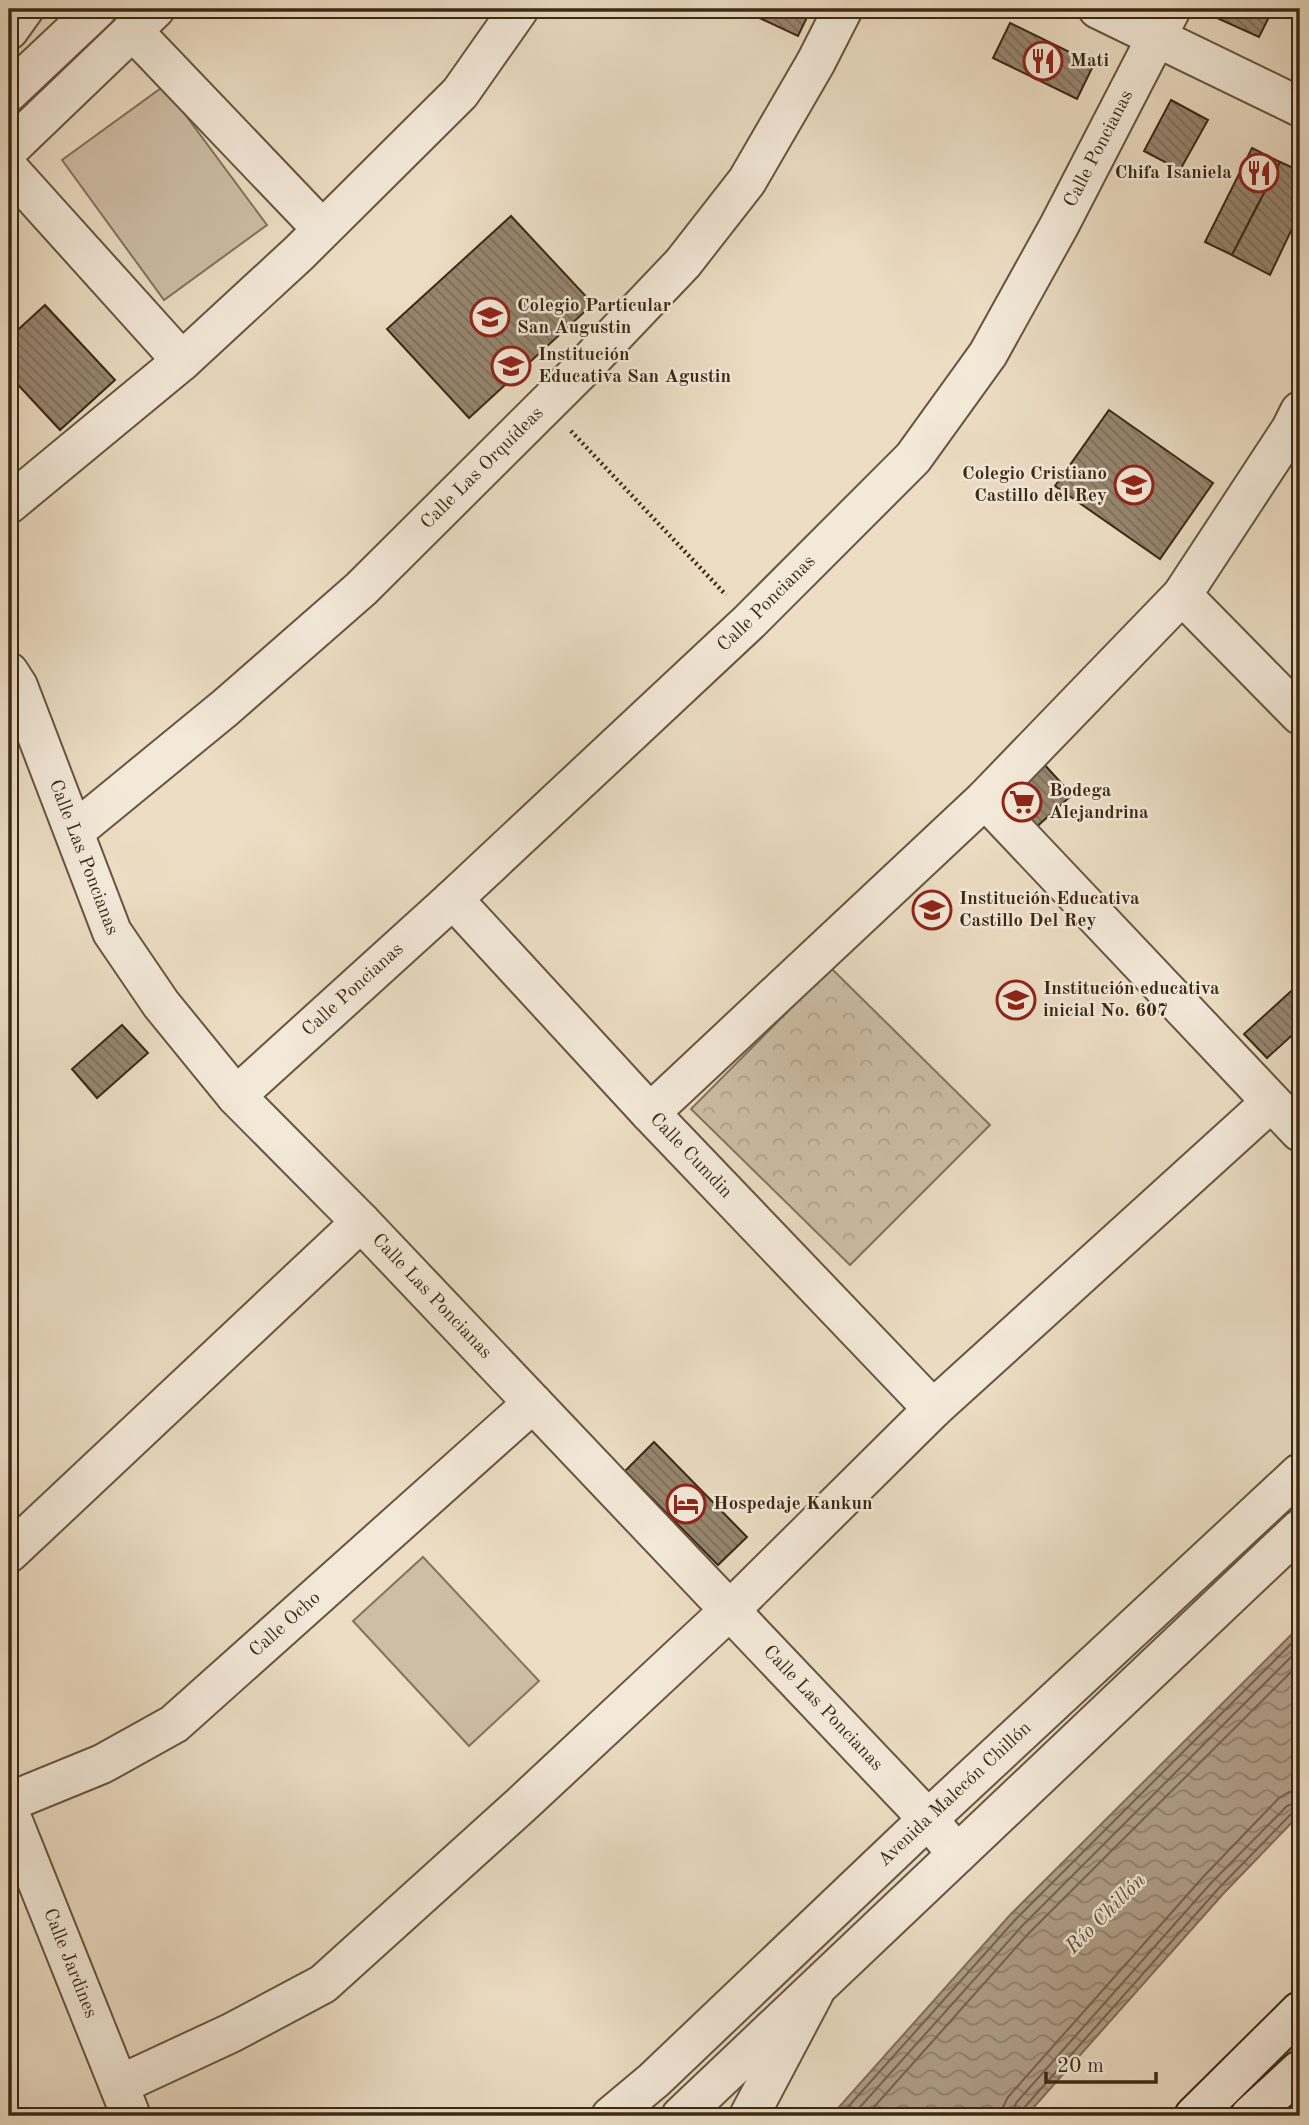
<svg xmlns="http://www.w3.org/2000/svg" width="1309" height="2125" font-family="'Old Standard TT',serif">
<defs>
<pattern id="forest-crowns" width="20" height="18" patternUnits="userSpaceOnUse" patternTransform="scale(1.75)"><rect width="20" height="18" fill="#cebea6"/><path d="M2 6a3 3 0 1 1 6 0M12 15a3 3 0 1 1 6 0" fill="none" stroke="#b2a38e"/></pattern>
<pattern id="water-waves" width="16" height="10" patternUnits="userSpaceOnUse" patternTransform="scale(1.75)"><rect width="16" height="10" fill="#b09f88"/><path d="M0 5q4-4 8 0t8 0" fill="none" stroke="#90826e"/></pattern>
<pattern id="building-back-hatch" width="6" height="6" patternUnits="userSpaceOnUse" patternTransform="scale(1.75)"><rect width="6" height="6" fill="#978670"/><path d="M-1 5l2 2M0 0l6 6M5-1l2 2" fill="none" stroke="#7c6e5b"/></pattern>
</defs>
<rect width="100%" height="100%" fill="#ecddc4"/>
<filter id="stains"><feTurbulence type="fractalNoise" baseFrequency=".00286" numOctaves="4"/><feColorMatrix values="0 0 0 0 .2 0 0 0 0 .09 0 0 0 0 .02 0 0 0 .5 -.17"/></filter>
<radialGradient id="worn" r=".72"><stop offset=".6" stop-color="#630" stop-opacity="0"/><stop offset="1" stop-color="#630" stop-opacity=".3"/></radialGradient>
<path fill="url(#forest-crowns)" stroke="#84735d" stroke-width="2" d="M831,968L990,1125L850,1265L691,1109Z"/>
<g fill="#cebea6" stroke="#84735d" stroke-width="2">
<path d="M164,86L267,225L164,300L62,160Z"/>
<path d="M423,1557L539,1681L469,1746L353,1621Z"/>
</g>
<path fill="url(#water-waves)" stroke="#816f5a" stroke-width="2" d="M1300,1626V1814L1223,1894L1026,2116H831L1010,1915Z"/>
<g fill="none" stroke-linecap="round" stroke-linejoin="round">
<g stroke="#76644e" stroke-width="2">
<path d="M840,2116L1015,1920L1300,1635"/>
<path d="M852,2116L1022,1926L1300,1648"/>
<path d="M866,2116L1029,1933L1300,1663"/>
<path d="M1002,2116L1003,2107L1008,2097L1204,1876L1279,1798L1289,1792L1300,1791"/>
<path d="M1012,2116L1016,2103L1211,1883L1287,1806L1300,1801"/>
<path d="M1021,2116L1023,2109L1218,1889L1293,1812L1300,1810"/>
</g>
</g>
<g fill="url(#building-back-hatch)" stroke="#3b2814" stroke-width="2">
<path d="M751,9H811L798,36L749,13Z"/>
<path d="M1210,9H1273L1259,37L1208,14Z"/>
<path d="M1010,23L1094,64L1077,99L993,58Z"/>
<path d="M1171,100L1208,120L1180,170L1144,151Z"/>
<path d="M1252,148L1280,162L1232,255L1205,242Z"/>
<path d="M1280,162L1300,171V212L1270,275L1232,255Z"/>
<path d="M511,216L593,304L469,418L387,329Z"/>
<path d="M45,305L115,380L60,430L9,375V338Z"/>
<path d="M1109,410L1213,483L1160,559L1055,486Z"/>
<path d="M1043,763L1072,795L1033,830L1004,797Z"/>
<path d="M1300,983V1028L1267,1058L1244,1034Z"/>
<path d="M122,1025L148,1053L97,1098L72,1069Z"/>
<path d="M654,1442L747,1537L718,1565L625,1471Z"/>
</g>
<g fill="none" stroke-linecap="round" stroke-linejoin="round">
<defs>
<g id="minor">
<path d="M1098,9L1300,107"/>
<path d="M9,30L24,9"/>
<path d="M132,30L322,229"/>
<path d="M9,92L97,9"/>
<path d="M9,149L155,9"/>
<path d="M9,169L182,361"/>
<path d="M9,504L182,361L299,253L460,93L519,9"/>
<path d="M1182,595L1300,715"/>
<path id="s1" d="M9,672L18,686L112,932L161,1004L236,1096L361,1222L928,1819L957,1854"/>
<path d="M985,799L1300,1132"/>
<path id="s2" d="M75,831L225,708L361,589L584,367L683,263L747,181L816,62L843,9"/>
<path id="s3" d="M453,899L650,1113L933,1409"/>
<path id="s4" d="M236,1096L453,899L750,621L913,458L988,354L1059,226L1171,9"/>
<path d="M650,1113L985,799L1182,595L1291,429L1300,411"/>
<path d="M9,1553L361,1222"/>
<path id="s5" d="M9,1802L102,1764L174,1724L533,1403"/>
<path id="s6" d="M9,1811L131,2116"/>
<path d="M119,2085L231,2033L323,1984L521,1805L730,1610L933,1409L1271,1102"/>
<path d="M749,2116L814,1993"/>
</g>
<g id="tertiary">
<path id="s7" d="M611,2116L654,2080L928,1819L1300,1473"/>
<path d="M681,2116L1300,1529"/>
</g>
<g id="secondary">
<path d="M1194,2116L1300,2011"/>
<path d="M1250,2116L1300,2070"/>
</g>
</defs>
<use href="#minor" stroke="#675540" stroke-width="42"/>
<use href="#tertiary" stroke="#675540" stroke-width="42"/>
<use href="#secondary" stroke="#3b2814" stroke-width="42"/>
<path stroke="#3b2814" stroke-width="4.5" stroke-dasharray="2 3.5" stroke-linecap="butt" d="M571,431L726,595"/>
<use href="#minor" stroke="#f3e9d9" stroke-width="38"/>
<use href="#tertiary" stroke="#f3e9d9" stroke-width="38"/>
<use href="#secondary" stroke="#f3e9d9" stroke-width="38"/>
</g>
<defs>
<symbol id="restaurant-ring" viewBox="-11 -11 22 22"><circle r="9.5" fill="#f3e9d9" stroke="#8f2418" stroke-width="1.5"/><path d="M-5-6h1v4h1v-4h1v4h1v-4h1v5L-1.5 .5V6h-2V.5L-5-1ZM5-6V6H3V1.5H1.5Q1.5-4 5-6Z" fill="#8f2418"/></symbol>
<symbol id="school-ring" viewBox="-11 -11 22 22"><circle r="9.5" fill="#f3e9d9" stroke="#8f2418" stroke-width="1.5"/><path d="M0-5L7-2L0 1L-7-2ZM-4 1L0 2.5L4 1V4Q0 6-4 4Z" fill="#8f2418"/></symbol>
<symbol id="supermarket-ring" viewBox="-11 -11 22 22"><circle r="9.5" fill="#f3e9d9" stroke="#8f2418" stroke-width="1.5"/><path d="M-6-5.5h2.5l.6 2H6L4.5 2H-2.5L-4.4-4H-6ZM-1.5 3.2a1.3 1.3 0 1 0 .1 0ZM3 3.2a1.3 1.3 0 1 0 .1 0Z" fill="#8f2418"/></symbol>
<symbol id="hotel-ring" viewBox="-11 -11 22 22"><circle r="9.5" fill="#f3e9d9" stroke="#8f2418" stroke-width="1.5"/><path d="M-6-4.5h1.5V1H6V5H4.5V3h-9V5H-6ZM-4 0a1.8 1.8 0 1 1 3.6 0ZM.5 0V-2.5h3Q6-2.5 6 0Z" fill="#8f2418"/></symbol>
</defs>
<g fill-rule="evenodd">
<use href="#restaurant-ring" x="1021" y="39" width="44" height="44"/>
<use href="#restaurant-ring" x="1237" y="151" width="44" height="44"/>
<use href="#school-ring" x="468" y="295" width="44" height="44"/>
<use href="#school-ring" x="489" y="344" width="44" height="44"/>
<use href="#school-ring" x="1112" y="463" width="44" height="44"/>
<use href="#supermarket-ring" x="1000" y="780" width="44" height="44"/>
<use href="#school-ring" x="910" y="888" width="44" height="44"/>
<use href="#school-ring" x="994" y="978" width="44" height="44"/>
<use href="#hotel-ring" x="664" y="1482" width="44" height="44"/>
</g>
<g text-anchor="middle" dominant-baseline="central" stroke-width="5" stroke-linejoin="round" paint-order="stroke">
<g font-size="19" font-weight="bold" fill="#3b2814" stroke="#f3e9d9" text-anchor="start">
<text x="1070" y="61">Mati</text>
<text x="1232" y="173" text-anchor="end">Chifa Isaniela</text>
<text x="517" y="306">Colegio Particular<tspan x="517" dy="22">San Augustin</tspan></text>
<text x="538" y="355">Institución<tspan x="538" dy="22">Educativa San Agustin</tspan></text>
<text x="1107" y="474" text-anchor="end">Colegio Cristiano<tspan x="1107" dy="22">Castillo del Rey</tspan></text>
<text x="1049" y="791">Bodega<tspan x="1049" dy="22">Alejandrina</tspan></text>
<text x="959" y="899">Institución Educativa<tspan x="959" dy="22">Castillo Del Rey</tspan></text>
<text x="1043" y="989">Institución educativa<tspan x="1043" dy="22">inicial No. 607</tspan></text>
<text x="713" y="1504">Hospedaje Kankun</text>
</g>
<g font-size="19" fill="#3b2814" stroke="#f3e9d9">
<text stroke="none"><textPath href="#s4" startOffset="1292">Calle Poncianas</textPath></text>
<text stroke="none"><textPath href="#s2" startOffset="546">Calle Las Orquídeas</textPath></text>
<text stroke="none"><textPath href="#s4" startOffset="724">Calle Poncianas</textPath></text>
<text stroke="none"><textPath href="#s1" startOffset="200">Calle Las Poncianas</textPath></text>
<text stroke="none"><textPath href="#s4" startOffset="158">Calle Poncianas</textPath></text>
<text stroke="none"><textPath href="#s3" startOffset="350">Calle Cumdin</textPath></text>
<text stroke="none"><textPath href="#s1" startOffset="766">Calle Las Poncianas</textPath></text>
<text stroke="none"><textPath href="#s5" startOffset="332">Calle Ocho</textPath></text>
<text stroke="none"><textPath href="#s1" startOffset="1334">Calle Las Poncianas</textPath></text>
<text stroke="none"><textPath href="#s7" startOffset="471">Avenida Malecón Chillón</textPath></text>
<text stroke="none"><textPath href="#s6" startOffset="164">Calle Jardines</textPath></text>
</g>
<g font-size="21" font-style="italic" fill="#5e4c37" stroke="#f3e9d9">
<text transform="translate(1106 1914) rotate(-45)">Río Chillón</text>
</g>
</g>
<rect width="1309" height="2125" fill="none" stroke="#ecddc4" stroke-width="35"/>
<rect x="10" y="10" width="1288" height="2104" fill="none" stroke="#3b2814" stroke-width="3.5"/>
<rect x="18" y="18" width="1274" height="2090" fill="none" stroke="#3b2814" stroke-width="2"/>
<path d="M1046 2072v10h110v-10" fill="none" stroke="#3b2814" stroke-width="3.5"/>
<text x="1057" y="2072" font-size="21" fill="#3b2814" stroke="#f3e9d9" stroke-width="5" paint-order="stroke">20 m</text>
<rect width="100%" height="100%" filter="url(#stains)"/>
<rect width="100%" height="100%" fill="url(#worn)"/>
</svg>
